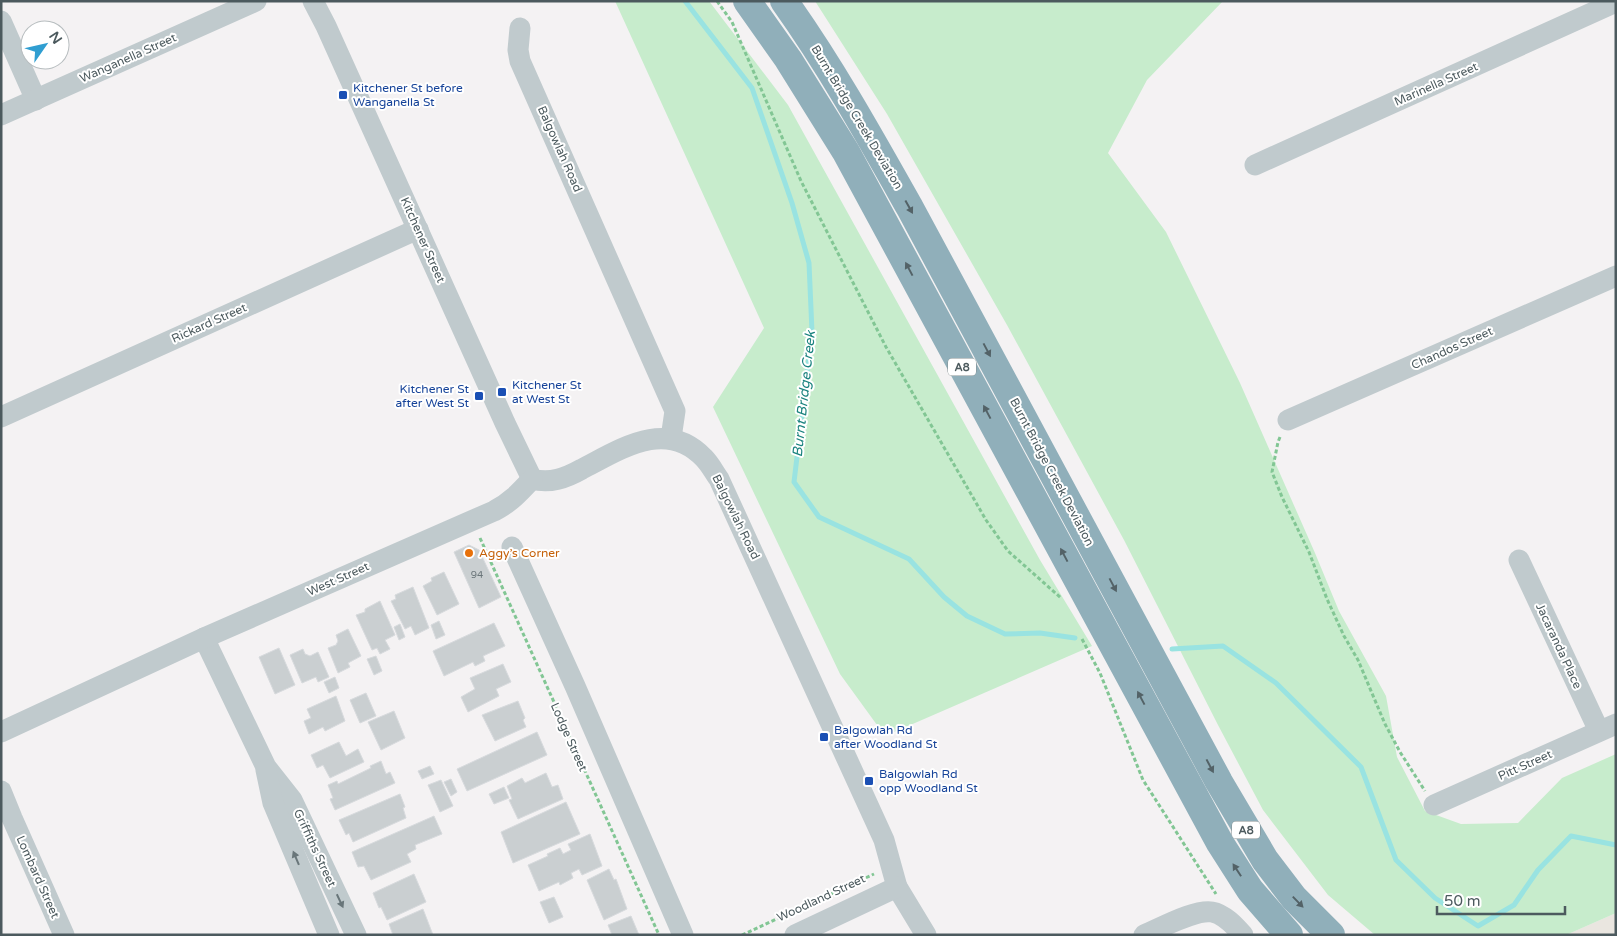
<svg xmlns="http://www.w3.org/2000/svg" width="1617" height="936" font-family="'Varela Round',sans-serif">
<rect width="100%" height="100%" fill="#f4f2f3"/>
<path fill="#eae6e0" d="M1616,913V935H1566Z"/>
<g fill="#c7eccc">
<path d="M615,1H709L788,105L1040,560L1092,646L885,736L840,674L713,407L764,328Z"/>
<path d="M815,1H1223L1147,80L1108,153L1166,232L1240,383L1315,553L1339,611L1386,696L1397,757L1425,811L1461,824L1518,823L1562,778L1616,754V913L1566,935H1375L1328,895L1263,810L1218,725L1124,540L1007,325L887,114Z"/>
</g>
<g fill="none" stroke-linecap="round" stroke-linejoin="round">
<g stroke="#99e3e1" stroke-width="5">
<path d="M685,1L752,88L792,203L809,263L812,332L794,482L819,517L909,559L944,597L967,616L1005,634L1040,633L1075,638"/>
<path d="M1172,649L1223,646L1276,683L1361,767L1396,860L1435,898L1478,926L1514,905L1538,870L1571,836L1616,845"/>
</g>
</g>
<g fill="#cacfd1" stroke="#d7dadd">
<path d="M469,545L479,550L501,597L479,608L454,552Z"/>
<path d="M444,572L459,604L437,615L423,586L432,581L431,578Z"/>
<path d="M413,587L429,628L415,635L411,626L405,629L391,601L396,599L395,595Z"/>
<path d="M380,601L395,635L385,640L390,649L380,654L377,648L372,650L356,615L365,612V609Z"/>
<path d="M439,621L445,635L436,639L431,625Z"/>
<path d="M494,623L505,646L483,656L485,661L475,666L473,662L444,676L433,651Z"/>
<path d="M400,624L405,637L399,640L394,627Z"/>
<path d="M348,629L361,656L348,663L350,667L338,673L328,648L336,645L338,641L336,635Z"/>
<path d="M279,648L295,685L275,694L259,657Z"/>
<path d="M303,649L305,654L310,656L318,652L329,677L318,682L316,677L302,683L290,655Z"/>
<path d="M376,656L382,671L374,675L367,659Z"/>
<path d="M503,664L511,682L496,689L499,696L468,712L461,697L475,689L470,678Z"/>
<path d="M335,677L339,688L329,693L324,682Z"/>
<path d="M366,693L376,716L360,723L350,700Z"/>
<path d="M336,696L345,721L325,731L323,727L309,734L304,721L311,718L307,709Z"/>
<path d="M518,701L525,718L523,720L526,727L495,741L482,715Z"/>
<path d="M394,711L405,738L381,750L368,722Z"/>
<path d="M537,732L547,755L467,791L457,769Z"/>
<path d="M339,742L346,756L358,749L364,762L330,778L323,765L317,768L311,755Z"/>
<path d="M381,761L386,774L390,772L395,783L335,810L330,799L333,798L328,785L337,781L338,784L371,768L370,766Z"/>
<path d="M430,766L434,774L422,779L418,771Z"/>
<path d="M546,773L552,787L558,785L563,799L518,819L509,800L512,799L507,786L522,778L525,783Z"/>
<path d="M451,779L457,792L451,796L444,782Z"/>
<path d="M441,780L453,806L440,812L428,785Z"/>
<path d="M504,787L509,798L494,804L489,794Z"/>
<path d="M400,794L405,807L403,808L406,818L353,842L349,833L346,835L339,820Z"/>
<path d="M566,802L580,834L513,863L501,832Z"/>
<path d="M434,816L442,834L415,845L416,849L407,854L411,862L371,880L364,866L358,867L352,852Z"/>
<path d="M590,834L602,866L582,875L579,869L571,873L573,878L560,885L559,882L539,891L528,865L548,856L547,854L560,848L563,854L571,850L568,844Z"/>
<path d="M609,869L614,880L616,879L627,909L604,920L587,880Z"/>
<path d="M414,874L426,902L387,920L381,907L379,908L373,893Z"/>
<path d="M554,897L563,917L549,923L540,902Z"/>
<path d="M423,909L433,935H393L389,924Z"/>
<path d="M631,916L639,935H612L608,925Z"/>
</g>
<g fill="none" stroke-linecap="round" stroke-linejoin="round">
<g stroke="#82c694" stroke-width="3" stroke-dasharray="4 2.5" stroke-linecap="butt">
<path d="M717,1L732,22L801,181L886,347L986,520L1008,551L1061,598"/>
<path d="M1280,437L1278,442L1272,472L1282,497L1309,552L1327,599L1344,636L1358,660L1385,724L1400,752L1425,791"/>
<path d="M480,538L659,935"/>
<path d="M1082,639L1100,673L1143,780L1216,894"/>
<path d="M742,935L874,874"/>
</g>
<g stroke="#c0cacd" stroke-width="21">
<path d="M313,1L326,26L505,423L532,479"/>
<path d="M1,21L36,100"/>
<path d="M520,28L518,50L520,61L675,411L671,438"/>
<path d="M1,115L256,1"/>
<path d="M1255,165L1616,2"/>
<path d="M1,417L418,229"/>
<path d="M1288,420L1616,276"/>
<path d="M532,479C550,484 566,478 582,469C621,449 666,418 704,458C710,464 714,472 719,479L884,840L897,887L926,935"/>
<path d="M512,547L575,686L683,935"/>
<path d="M1519,560L1599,731"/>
<path d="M204,638L266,767L292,800L356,935"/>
<path d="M1,732L204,638L494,511C510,503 520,492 532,479"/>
<path d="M266,770L273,803L329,935"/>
<path d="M1,791L12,818L64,935"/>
<path d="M1434,805L1616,724"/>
<path d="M795,935L897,887"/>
<path d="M1144,935C1161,928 1195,909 1212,912C1224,914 1235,926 1243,935"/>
</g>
<g stroke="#90afba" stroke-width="28">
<path d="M747,1L788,59L846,152L1220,843L1250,890L1289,935"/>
<path d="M784,1C831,67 870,137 910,208L1219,782L1265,860L1294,898L1331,935"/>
</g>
</g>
<defs><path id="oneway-solid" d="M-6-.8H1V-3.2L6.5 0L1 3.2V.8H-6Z" transform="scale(1.25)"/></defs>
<g fill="#536267">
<use href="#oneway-solid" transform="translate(909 207) rotate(61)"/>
<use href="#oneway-solid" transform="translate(909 269) rotate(-118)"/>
<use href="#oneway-solid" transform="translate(987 350) rotate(62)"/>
<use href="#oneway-solid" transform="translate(987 412) rotate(-118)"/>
<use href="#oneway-solid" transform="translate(1064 555) rotate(-118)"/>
<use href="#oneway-solid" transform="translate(1113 585) rotate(62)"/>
<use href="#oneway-solid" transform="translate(1141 698) rotate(-118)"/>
<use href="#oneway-solid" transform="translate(1210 766) rotate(62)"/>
<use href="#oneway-solid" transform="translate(1237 870) rotate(-123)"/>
<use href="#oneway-solid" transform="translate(1298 902) rotate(46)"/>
</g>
<g fill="#69767a">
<use href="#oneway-solid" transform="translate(296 858) rotate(-113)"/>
<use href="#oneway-solid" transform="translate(340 901) rotate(65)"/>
</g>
<g fill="#1a4fb4" stroke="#fff" stroke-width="2">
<rect x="338" y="90" width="10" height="10" rx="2.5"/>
<rect x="497" y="387" width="10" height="10" rx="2.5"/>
<rect x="474" y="391" width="10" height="10" rx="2.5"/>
<rect x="819" y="732" width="10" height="10" rx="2.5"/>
<rect x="864" y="776" width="10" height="10" rx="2.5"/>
</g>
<circle fill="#e8710a" stroke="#fff" stroke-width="2" cx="469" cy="553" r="5"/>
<g text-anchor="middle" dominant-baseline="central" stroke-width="4" stroke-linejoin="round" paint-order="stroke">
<g font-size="10" fill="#6c777b">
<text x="477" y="575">94</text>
</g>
<g fill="#fff" stroke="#828c8e" stroke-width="1">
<rect x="948" y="358.5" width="28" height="17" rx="4"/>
<rect x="1232" y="821.5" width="28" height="17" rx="4"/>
</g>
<g font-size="11" font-weight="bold" fill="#4c5a5e">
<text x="962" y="367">A8</text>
<text x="1246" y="830">A8</text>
</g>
<g font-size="12" fill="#4c5a5e" stroke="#fff">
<text transform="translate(128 58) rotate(-24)">Wanganella Street</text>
<text transform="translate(1436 84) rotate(-24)">Marinella Street</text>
<text transform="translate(857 117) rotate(59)">Burnt Bridge Creek Deviation</text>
<text transform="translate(560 149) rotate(66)">Balgowlah Road</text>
<text transform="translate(423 240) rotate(66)">Kitchener Street</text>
<text transform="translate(209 323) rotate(-24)">Rickard Street</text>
<text transform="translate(1452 348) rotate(-24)">Chandos Street</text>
<text transform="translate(1052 472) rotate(62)">Burnt Bridge Creek Deviation</text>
<text transform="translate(736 517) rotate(64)">Balgowlah Road</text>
<text transform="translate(338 579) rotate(-24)">West Street</text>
<text transform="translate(1559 646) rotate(65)">Jacaranda Place</text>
<text transform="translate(569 737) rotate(66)">Lodge Street</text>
<text transform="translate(1525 765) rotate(-24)">Pitt Street</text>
<text transform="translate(315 848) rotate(65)">Griffiths Street</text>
<text transform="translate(38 877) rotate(66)">Lombard Street</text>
<text transform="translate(821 898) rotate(-25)">Woodland Street</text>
</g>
<g font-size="12" fill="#164399" stroke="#fff" text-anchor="start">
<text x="353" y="88">Kitchener St before<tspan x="353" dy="14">Wanganella St</tspan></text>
<text x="512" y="385">Kitchener St<tspan x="512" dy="14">at West St</tspan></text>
<text x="469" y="389" text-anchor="end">Kitchener St<tspan x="469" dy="14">after West St</tspan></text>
<text x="834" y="730">Balgowlah Rd<tspan x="834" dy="14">after Woodland St</tspan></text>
<text x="879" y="774">Balgowlah Rd<tspan x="879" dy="14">opp Woodland St</tspan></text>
</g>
<g font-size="12" fill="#c56008" stroke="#fff" text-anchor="start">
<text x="479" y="553">Aggy’s Corner</text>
</g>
<g font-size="14" font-style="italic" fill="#1b837f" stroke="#fff">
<text transform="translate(804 394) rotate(-84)">Burnt Bridge Creek</text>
</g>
</g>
<rect width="1617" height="936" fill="none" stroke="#4c5a5e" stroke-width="5"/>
<g transform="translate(45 45) rotate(56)"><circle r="24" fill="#ffffff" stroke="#b7bdbf"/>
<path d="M0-4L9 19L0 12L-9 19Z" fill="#309ed1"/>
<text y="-8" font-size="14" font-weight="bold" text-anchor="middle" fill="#4c5a5e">N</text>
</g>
<path d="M1437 906v8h128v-8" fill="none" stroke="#4c5a5e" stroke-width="2.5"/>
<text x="1444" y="906" font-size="15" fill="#4c5a5e" stroke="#ffffff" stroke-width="4" paint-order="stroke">50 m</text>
</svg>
